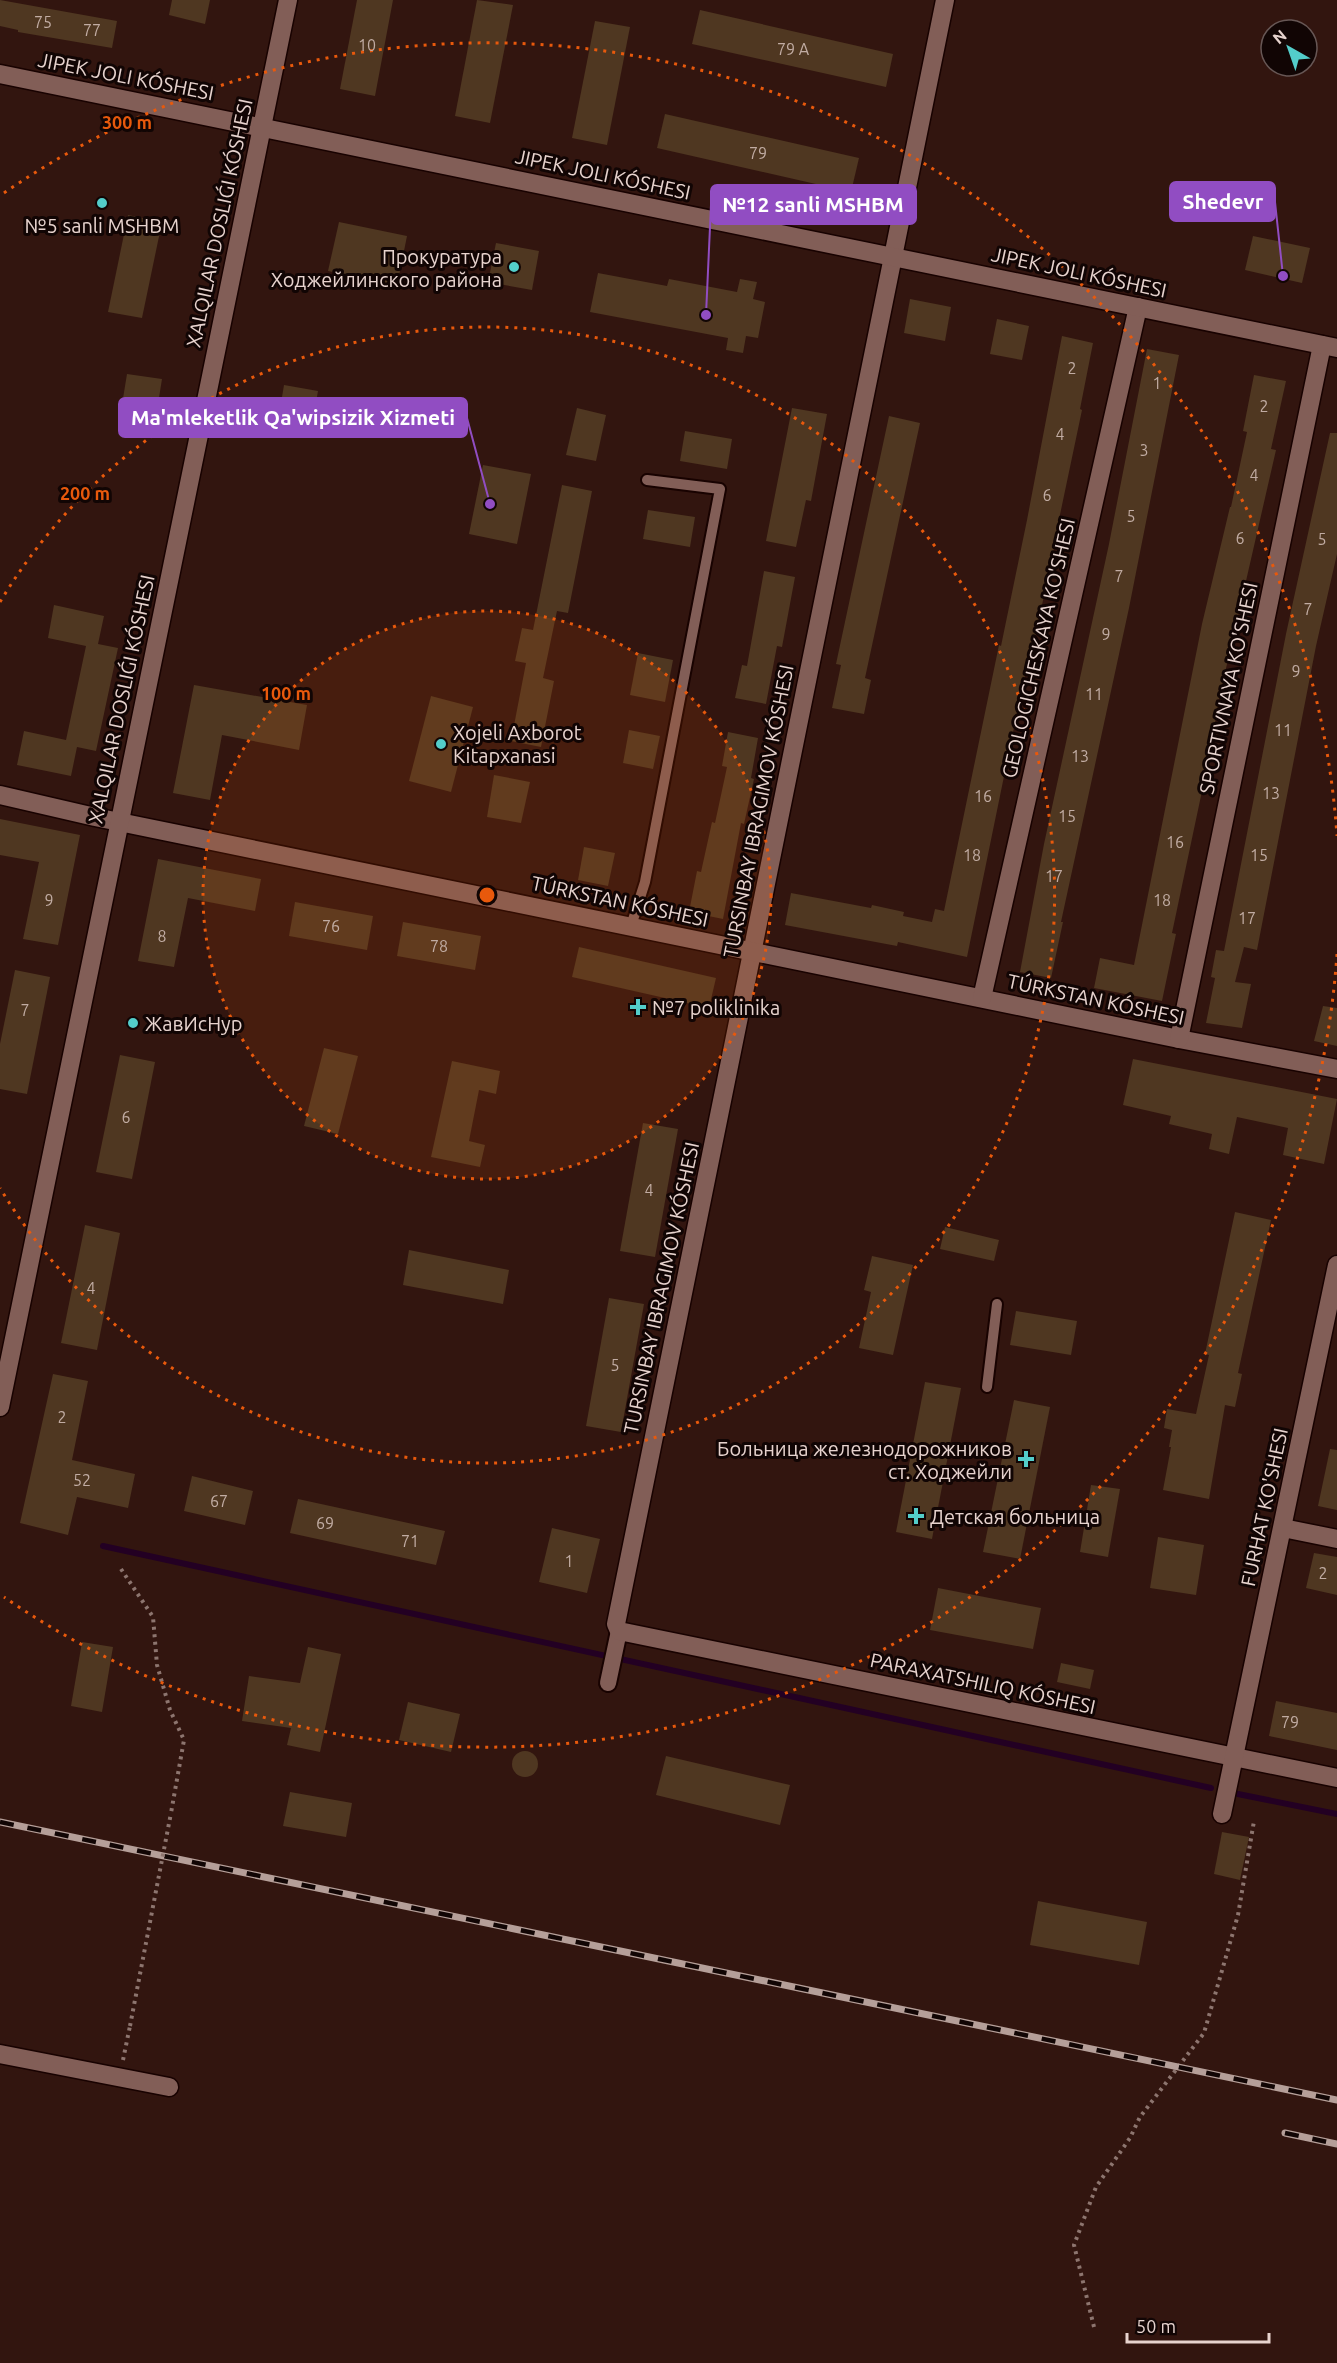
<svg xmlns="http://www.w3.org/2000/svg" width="1337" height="2363" font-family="Ubuntu,sans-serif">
<rect width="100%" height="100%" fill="#32150f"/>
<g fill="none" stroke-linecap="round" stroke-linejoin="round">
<g stroke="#230023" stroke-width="6">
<path d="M103,1546L1211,1788"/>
<path d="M1238,1794L1337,1814"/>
</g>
</g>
<g fill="#4f3721">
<path d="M0,0L117,21L112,48L18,32V30L0,26Z"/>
<path d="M172,0H210L205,24L169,15Z"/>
<path d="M357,0H393L375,96L340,89Z"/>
<path d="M477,0L513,5L490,123L455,116Z"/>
<path d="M700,10L893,54L886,87L692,44Z"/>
<path d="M595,21L630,27L607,145L572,138Z"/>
<path d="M665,114L859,158L851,192L657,148Z"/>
<path d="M128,215L162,222L142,318L108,312Z"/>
<path d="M339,222L407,236L397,286L328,271Z"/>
<path d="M1253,236L1310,248L1302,283L1245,270Z"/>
<path d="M496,243L539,251L532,290L488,282Z"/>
<path d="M598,273L667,286L669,279L737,292L740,279L757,282L753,299L765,302L758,338L746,336L743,353L726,350L728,338L590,312Z"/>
<path d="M910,299L951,307L945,341L904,333Z"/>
<path d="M997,319L1029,326L1022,360L990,354Z"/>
<path d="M1062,336L1093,343L1080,409L1082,410L1057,529H1058L1033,648H1031L1018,708L967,957L898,942L897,946L785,925L791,893L871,908L872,905L904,912L903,916L932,922L935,909L944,911L999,645L1001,646L1027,520Z"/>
<path d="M1147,349L1179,355L1129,608L1061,922H1063L1051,978L1020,972L1044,844L1109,544Z"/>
<path d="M127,374L162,379L153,435L118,429Z"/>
<path d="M1254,375L1286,381L1271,449L1276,450L1219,699L1209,758L1172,933L1176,934L1162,1001L1094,988L1100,958L1134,965L1202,624L1230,507H1231L1247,432L1243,431Z"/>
<path d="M284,385L318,391L313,420L279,415Z"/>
<path d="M577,408L606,415L596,461L566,455Z"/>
<path d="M792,408L827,414L811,501L806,500L796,547L766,541Z"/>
<path d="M889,416L920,423L865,678L871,680L864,714L832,708L841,665L836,664Z"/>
<path d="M685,431L732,439L727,469L680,461Z"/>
<path d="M1330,433H1337V554L1316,646L1257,950L1244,947L1235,982L1251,984L1242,1028L1206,1023L1215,978L1211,977L1216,950L1224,951L1286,634Z"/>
<path d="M483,465L531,474L517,544L469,534Z"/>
<path d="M562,485L592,491L568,613L557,611L543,678L554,681L541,747L511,741L526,663L515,661L522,628L533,630Z"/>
<path d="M648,510L695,517L690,547L643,539Z"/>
<path d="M764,571L795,577L782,647L777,646L766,704L735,698L742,665L747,666Z"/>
<path d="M54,605L104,616L98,644L118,648L96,751L77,747L71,776L17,765L24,731L66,740L86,646L48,638Z"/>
<path d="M638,653L673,660L665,702L630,695Z"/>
<path d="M194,685L307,705L299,750L222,735L210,800L173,793Z"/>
<path d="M431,696L473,707L451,792L409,781Z"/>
<path d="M629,730L660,736L653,769L623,763Z"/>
<path d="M728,732L758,738L751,778L754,779L744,824L741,823L723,919L689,912L697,871L701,872L712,822L715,823L727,767L722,766Z"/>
<path d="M494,775L530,782L521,823L487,817Z"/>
<path d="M0,819L80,835L58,945L23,939L39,862L0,855Z"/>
<path d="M584,847L615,853L608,886L578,880Z"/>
<path d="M158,859L261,879L255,911L188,898L174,967L138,961Z"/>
<path d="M295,902L373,916L367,950L289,936Z"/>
<path d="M403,922L481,936L475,970L397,956Z"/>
<path d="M579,947L716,978L709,1008L572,977Z"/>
<path d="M15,970L50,977L27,1094L0,1089V1044Z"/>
<path d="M1323,1006L1337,1008V1046L1314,1041Z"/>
<path d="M324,1048L358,1056L338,1134L304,1126Z"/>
<path d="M120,1055L155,1062L132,1179L96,1172Z"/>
<path d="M1133,1059L1337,1099L1324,1164L1283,1155L1288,1128L1237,1117L1229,1154L1209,1149L1212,1134L1169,1124L1171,1116L1123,1105Z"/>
<path d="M452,1061L500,1071L496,1094L479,1090L469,1141L485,1145L480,1167L431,1157Z"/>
<path d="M643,1123L678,1129L655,1257L620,1251Z"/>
<path d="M1235,1212L1271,1220L1238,1373L1242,1374L1235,1407L1225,1405L1209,1499L1163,1490L1171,1447H1169L1172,1430L1164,1428L1167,1409L1196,1414L1209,1355L1205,1354Z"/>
<path d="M85,1225L120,1233L97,1350L61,1343Z"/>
<path d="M945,1227L999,1240L994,1261L940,1249Z"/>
<path d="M409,1250L509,1270L503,1304L403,1285Z"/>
<path d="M872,1256L913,1265L893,1355L859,1348L871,1292L864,1290Z"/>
<path d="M609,1298L644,1304L621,1432L586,1426Z"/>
<path d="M1016,1311L1077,1321L1071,1355L1010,1345Z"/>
<path d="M53,1374L88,1381L72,1460L135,1474L128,1508L77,1497L68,1535L20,1523Z"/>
<path d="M925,1382L961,1388L932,1539L896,1532Z"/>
<path d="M1014,1400L1050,1407L1020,1559L983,1552Z"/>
<path d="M1330,1449L1337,1450V1510L1318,1506Z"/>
<path d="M192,1476L253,1491L245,1525L184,1511Z"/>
<path d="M1091,1485L1120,1489L1108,1557L1080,1552Z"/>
<path d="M298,1499L445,1531L436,1565L290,1533Z"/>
<path d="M552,1528L600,1539L587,1593L539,1582Z"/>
<path d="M1158,1537L1204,1545L1196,1595L1150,1588Z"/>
<path d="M1314,1553L1337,1557V1595L1306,1588Z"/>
<path d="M938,1588L1041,1608L1033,1649L930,1630Z"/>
<path d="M82,1642L113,1647L102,1712L71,1706Z"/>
<path d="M308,1647L341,1654L320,1752L287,1745L291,1728L242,1721L249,1676L300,1683Z"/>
<path d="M1061,1663L1094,1670L1090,1689L1057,1682Z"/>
<path d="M1276,1701L1337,1713V1750L1269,1736Z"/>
<path d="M408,1702L460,1714L451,1752L399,1740Z"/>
<circle cx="525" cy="1764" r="13"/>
<path d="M666,1756L790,1785L780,1825L656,1795Z"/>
<path d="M290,1792L352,1803L346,1837L283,1826Z"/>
<path d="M1222,1832L1249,1837L1240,1880L1214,1874Z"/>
<path d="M1038,1901L1147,1922L1139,1965L1030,1945Z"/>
</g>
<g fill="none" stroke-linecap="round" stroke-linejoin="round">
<defs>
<g id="service">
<path d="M631,926L645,882L720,489L647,480"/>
<path d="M987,1387L997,1304"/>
</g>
<path id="pedestrian" d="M608,1683L619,1631"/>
<g id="minor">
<path d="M945,0L616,1624L619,1631L1337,1778"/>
<path d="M0,795L95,817L1179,1039L1337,1069"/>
<path d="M982,998L1138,307"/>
<path d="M1179,1039L1322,345"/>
<path d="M1283,1528L1337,1539"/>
<path d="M1222,1814L1337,1265"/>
<path d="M0,2054L169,2087"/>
</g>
<g id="tertiary">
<path d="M0,74L1337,348"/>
<path d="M0,1407L288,0"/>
</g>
</defs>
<use href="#service" stroke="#180200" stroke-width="14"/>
<use href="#pedestrian" stroke="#180200" stroke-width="20"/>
<use href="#minor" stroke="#180200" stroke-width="21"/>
<use href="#tertiary" stroke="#180200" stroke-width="21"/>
<g stroke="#8d756f" stroke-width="4" stroke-dasharray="3 4.5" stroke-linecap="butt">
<path d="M121,1569L153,1617L157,1665L170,1710L184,1740L171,1813"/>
<path d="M123,2060L130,2026"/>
<path d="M1094,2327L1074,2245L1096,2187L1130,2138L1140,2117L1204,2033L1238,1915L1254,1821"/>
</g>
<use href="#service" stroke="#825e57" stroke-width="10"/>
<use href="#pedestrian" stroke="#825e57" stroke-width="16"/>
<use href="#minor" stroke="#825e57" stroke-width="18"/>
<use href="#tertiary" stroke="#825e57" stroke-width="18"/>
<defs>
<g id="rail">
<path d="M0,1822L1337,2100"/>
<path d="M1285,2133L1337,2144"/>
</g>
</defs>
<use href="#rail" stroke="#b59f99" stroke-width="7"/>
<use href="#rail" stroke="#110504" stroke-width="4.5" stroke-dasharray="14" stroke-linecap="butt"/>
<path stroke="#8d756f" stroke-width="4" stroke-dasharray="3 4.5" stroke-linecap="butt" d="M130,2026L171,1813"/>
</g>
<circle cx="487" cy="895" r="284" fill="#e8590c" fill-opacity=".12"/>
<g fill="none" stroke="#e8590c" stroke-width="3" stroke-dasharray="3 6">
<circle cx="487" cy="895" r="284"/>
<path d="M0 602A568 568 0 1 1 0 1188"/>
<path d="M1337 954A852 852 0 0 1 4 1597M4 193A852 852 0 0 1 1337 836"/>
</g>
<g fill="#53cdca" stroke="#110504" stroke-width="2">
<circle cx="102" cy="203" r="6"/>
<circle cx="514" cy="267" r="6"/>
<circle cx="441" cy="744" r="6"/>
<path d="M635 998h6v6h6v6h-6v6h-6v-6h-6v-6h6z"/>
<circle cx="133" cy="1023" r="6"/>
<path d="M1023 1450h6v6h6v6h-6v6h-6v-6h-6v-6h6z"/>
<path d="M913 1507h6v6h6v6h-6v6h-6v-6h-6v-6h6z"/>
</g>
<g text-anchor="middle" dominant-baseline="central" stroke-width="6" stroke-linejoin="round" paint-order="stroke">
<g font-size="16" fill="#c1aca3">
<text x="43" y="22">75</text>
<text x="92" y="30">77</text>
<text x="367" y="45">10</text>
<text x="793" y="49">79 А</text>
<text x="758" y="153">79</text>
<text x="1072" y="368">2</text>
<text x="1157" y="383">1</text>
<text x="1264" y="406">2</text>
<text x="1060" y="434">4</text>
<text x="1144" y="450">3</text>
<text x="1254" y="475">4</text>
<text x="1047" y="495">6</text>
<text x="1131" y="516">5</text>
<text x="1240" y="538">6</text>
<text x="1322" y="539">5</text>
<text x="1119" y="576">7</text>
<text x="1308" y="609">7</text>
<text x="1106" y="634">9</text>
<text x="1296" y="671">9</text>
<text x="1094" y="694">11</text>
<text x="1283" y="730">11</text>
<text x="1080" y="756">13</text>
<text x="1271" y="793">13</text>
<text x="983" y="796">16</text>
<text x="1067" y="816">15</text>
<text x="1175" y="842">16</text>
<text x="972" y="855">18</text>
<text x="1259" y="855">15</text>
<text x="1054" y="876">17</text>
<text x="49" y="900">9</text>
<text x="1162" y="900">18</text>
<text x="1247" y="918">17</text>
<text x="331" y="926">76</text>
<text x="162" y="936">8</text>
<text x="439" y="946">78</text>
<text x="25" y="1010">7</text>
<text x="126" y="1117">6</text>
<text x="649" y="1190">4</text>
<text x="91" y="1288">4</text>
<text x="615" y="1365">5</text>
<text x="62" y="1417">2</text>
<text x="82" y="1480">52</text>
<text x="219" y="1501">67</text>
<text x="325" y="1523">69</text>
<text x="410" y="1541">71</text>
<text x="569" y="1561">1</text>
<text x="1323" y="1573">2</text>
<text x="1290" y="1722">79</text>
</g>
<g font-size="20" fill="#e7d3ce" stroke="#110504">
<text transform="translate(126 76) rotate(11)">JIPEK JOLI KÓSHESI</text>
<text transform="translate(603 174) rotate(12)">JIPEK JOLI KÓSHESI</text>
<text transform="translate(219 223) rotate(-78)">XALQILAR DOSLIǴI KÓSHESI</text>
<text transform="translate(1079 272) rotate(12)">JIPEK JOLI KÓSHESI</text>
<text transform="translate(1038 648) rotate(-77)">GEOLOGICHESKAYA KO'SHESI</text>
<text transform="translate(1228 688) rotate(-78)">SPORTIVNAYA KO'SHESI</text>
<text transform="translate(121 699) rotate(-78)">XALQILAR DOSLIǴI KÓSHESI</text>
<text transform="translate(758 811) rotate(-79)">TURSINBAY IBRAGIMOV KÓSHESI</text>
<text transform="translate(620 901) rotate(12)">TÚRKSTAN KÓSHESI</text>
<text transform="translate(1096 999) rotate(12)">TÚRKSTAN KÓSHESI</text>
<text transform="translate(661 1288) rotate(-78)">TURSINBAY IBRAGIMOV KÓSHESI</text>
<text transform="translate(1264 1507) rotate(-78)">FURHAT KO'SHESI</text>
<text transform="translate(983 1683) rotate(12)">PARAXATSHILIQ KÓSHESI</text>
</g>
<g font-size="20" fill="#e7d3ce" stroke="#110504" text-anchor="start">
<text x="102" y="225" text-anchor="middle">№5 sanli MSHBM</text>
<text x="502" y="256" text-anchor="end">Прокуратура<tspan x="502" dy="23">Ходжейлинского района</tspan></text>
<text x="453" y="732">Xojeli Axborot<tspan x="453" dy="23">Kitapxanasi</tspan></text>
<text x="652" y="1007">№7 poliklinika</text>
<text x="145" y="1023">ЖавИсНур</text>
<text x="1012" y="1448" text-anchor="end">Больница железнодорожников<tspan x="1012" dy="23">ст. Ходжейли</tspan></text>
<text x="930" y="1516">Детская больница</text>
</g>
</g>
<circle cx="487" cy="895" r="9" fill="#e8590c" stroke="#110504" stroke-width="3"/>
<g font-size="18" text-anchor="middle" font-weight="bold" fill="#e8590c" stroke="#110504" stroke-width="6" stroke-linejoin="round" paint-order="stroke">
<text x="127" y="129">300 m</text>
<text x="85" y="500">200 m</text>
<text x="286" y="700">100 m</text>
</g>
<path fill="none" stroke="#914dc2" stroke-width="2" d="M1283 276L1275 202M706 315L711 205M490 504L467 418"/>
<g fill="#914dc2" stroke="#110504" stroke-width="2">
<circle cx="1283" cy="276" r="6"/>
<circle cx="706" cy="315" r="6"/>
<circle cx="490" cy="504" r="6"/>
</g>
<g fill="#914dc2" stroke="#914dc2" stroke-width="2">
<rect x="1170" y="182" width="105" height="39" rx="6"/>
<rect x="711" y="185" width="205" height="39" rx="6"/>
<rect x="119" y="398" width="348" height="39" rx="6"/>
</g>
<g font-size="21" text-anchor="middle" font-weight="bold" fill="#fff">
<text x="1223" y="209">Shedevr</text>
<text x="813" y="212">№12 sanli MSHBM</text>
<text x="293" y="425">Ma'mleketlik Qa'wipsizik Xizmeti</text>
</g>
<g transform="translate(1289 48) rotate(320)"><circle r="28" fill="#110504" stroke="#675755" stroke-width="1.5"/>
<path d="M0-4.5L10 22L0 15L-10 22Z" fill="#53cdca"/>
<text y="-9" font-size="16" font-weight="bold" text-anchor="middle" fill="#e7d3ce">N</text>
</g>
<path d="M1127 2333v9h142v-9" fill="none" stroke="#e7d3ce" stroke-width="3"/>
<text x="1136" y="2333" font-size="18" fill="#e7d3ce" stroke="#110504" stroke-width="4.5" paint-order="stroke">50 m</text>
</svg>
